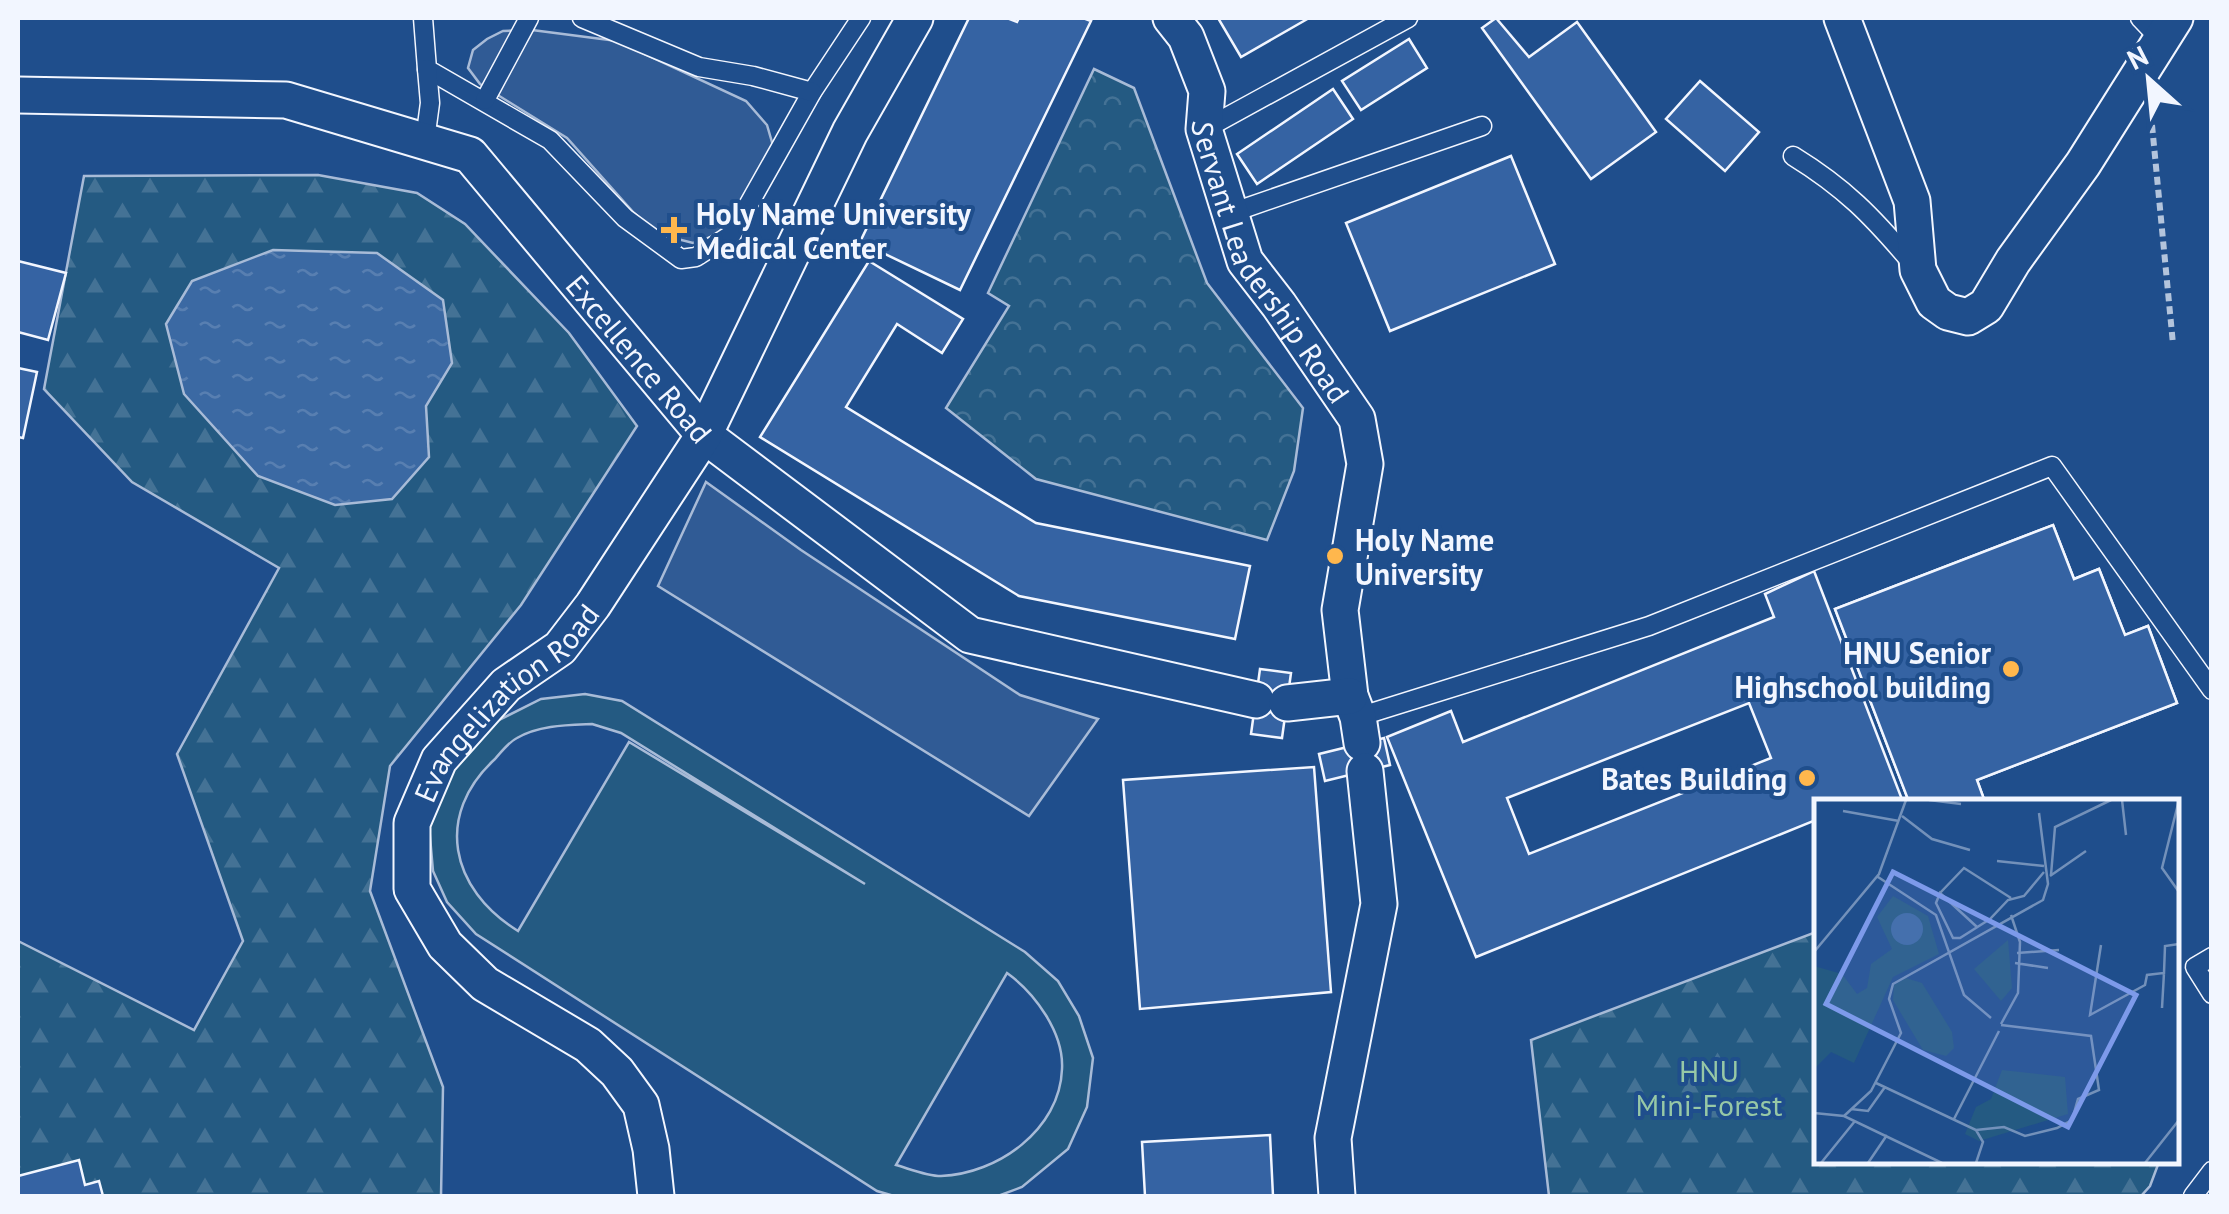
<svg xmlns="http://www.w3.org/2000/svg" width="2229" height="1214" font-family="'PT Sans',sans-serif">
<defs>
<pattern id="forest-firs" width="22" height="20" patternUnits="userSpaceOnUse" patternTransform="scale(2.5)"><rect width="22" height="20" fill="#245a82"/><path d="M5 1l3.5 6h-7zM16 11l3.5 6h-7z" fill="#447295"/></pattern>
<pattern id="park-crowns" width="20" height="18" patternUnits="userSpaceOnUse" patternTransform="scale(2.5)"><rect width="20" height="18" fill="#245a82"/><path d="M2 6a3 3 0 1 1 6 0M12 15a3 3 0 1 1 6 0" fill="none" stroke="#447295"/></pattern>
<pattern id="water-ripples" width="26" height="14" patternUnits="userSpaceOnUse" patternTransform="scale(2.5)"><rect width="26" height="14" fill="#3b69a3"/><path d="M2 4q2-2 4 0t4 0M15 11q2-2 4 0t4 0" fill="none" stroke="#587fb1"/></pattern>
</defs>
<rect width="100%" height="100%" fill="#1f4e8c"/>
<g fill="url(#forest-firs)" stroke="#a8bbd7" stroke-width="2.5">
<path d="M318,175L417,193L465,224L569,333L637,426L521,605L390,766L370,891L443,1087L441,1196H18V941L194,1030L243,941L177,754L279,568L132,482L44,389L84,176Z"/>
<path d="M1816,932V1162H2159L2150,1186L2141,1196H1549L1531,1040Z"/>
</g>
<path fill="url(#park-crowns)" stroke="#a8bbd7" stroke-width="2.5" d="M1094,69L1134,88L1207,283L1303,408L1294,471L1267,540L1036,479L946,408L1009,306L988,293Z"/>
<path fill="#245a82" stroke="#a8bbd7" stroke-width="2.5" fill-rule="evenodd" d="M585,694L622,701L1025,952L1058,981L1079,1016L1093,1058L1087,1107L1068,1149L1022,1187L998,1196H894L877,1191L476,934L447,902L433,871L429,825L450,765L489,725L541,699ZM592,724L621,733L865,884L629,742L518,931C450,889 434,815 495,759C501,752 509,742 517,738C539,725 568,725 592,724ZM1007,973C1035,993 1064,1033 1062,1069C1060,1130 997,1174 941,1176C927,1176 910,1169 896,1165Z"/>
<g fill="#305b95" stroke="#a8bbd7" stroke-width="2.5">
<path d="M532,30L617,41L746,101L767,125L776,156L717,235L693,243L658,234L634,213L567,138L480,84L468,68L473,50L487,39L503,31Z"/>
<path d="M706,482L801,550L1020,695L1098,719L1029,816L658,586Z"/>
</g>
<path fill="url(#water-ripples)" stroke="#a8bbd7" stroke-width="2.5" d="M273,250L377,253L443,300L452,363L426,406L429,457L392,499L335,505L258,476L184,394L166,324L192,281Z"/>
<g fill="#3563a3" stroke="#f2f6ff" stroke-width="2.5" fill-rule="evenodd">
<path d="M969,18H1007L1017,22L1019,18H1083L1091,21L960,290L860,242Z"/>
<path d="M1218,18H1309L1241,57Z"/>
<path d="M1496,18L1529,57L1577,22L1656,132L1591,179L1482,28Z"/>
<path d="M1409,39L1427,68L1361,110L1342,81Z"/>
<path d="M1700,81L1759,132L1725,171L1666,119Z"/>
<path d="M1333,89L1353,119L1257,184L1237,154Z"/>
<path d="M1511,156L1555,264L1390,331L1346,223Z"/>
<path d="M18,261L66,273L48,340L18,332Z"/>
<path d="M869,261L963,319L942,353L897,324L846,407L1036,523L1250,566L1235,639L1019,596L760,437Z"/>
<path d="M18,368L37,372L23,438L18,437Z"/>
<path d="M2053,525L2074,579L2099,569L2125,635L2148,626L2177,703L1977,780L1985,802H1909L1835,609ZM2046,609L2066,657L1952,704L1932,656Z"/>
<path d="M2053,525L2074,579L2099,569L2125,635L2148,626L2177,703L1977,780L1985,802H1909L1835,609Z"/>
<path d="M1814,571L1903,802H1816V820L1476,957L1387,737L1451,711L1463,742L1774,617L1765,594ZM1749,703L1771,758L1529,854L1507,798Z"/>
<path d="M1260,669L1291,673L1282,738L1251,734Z"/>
<path d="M1384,738L1390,765L1325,781L1319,754Z"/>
<path d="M1314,767L1331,992L1140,1009L1123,780Z"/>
<path d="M1270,1135L1273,1196H1145L1142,1142Z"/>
<path d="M79,1160L85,1185L99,1181L103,1196H18V1176Z"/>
</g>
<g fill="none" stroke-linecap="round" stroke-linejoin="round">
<defs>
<g id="service">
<path d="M423,18L427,69L550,140L625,218L681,259L696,257L732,234L812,92L861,18"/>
<path d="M582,18L699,67L753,76L812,92"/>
<path d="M2140,18L2161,40"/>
<path d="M485,100L529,18"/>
<path d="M1205,129L1408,18"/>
<path d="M425,140L430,103L427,69"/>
<path d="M1793,156C1845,188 1872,216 1911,262"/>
<path d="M1228,214L1482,126"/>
<path d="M1358,717L1649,626L2052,466L2212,690"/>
<path d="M2212,957L2195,967L2212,994"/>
<path d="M2193,1196L2212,1171"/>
</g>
<g id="minor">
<path id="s1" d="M1171,18L1186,37L1207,91L1204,129L1245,261L1279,305L1357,419L1365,464L1340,610L1350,696L1358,717L1362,743"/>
<path d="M1842,18L1912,201L1918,270L1934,302L1948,312L1968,317L1986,306L2013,261L2083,164L2175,18"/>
<path id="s2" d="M18,95L286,100L470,155L704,435L970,635L1256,700"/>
<path d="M1287,703L1350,696"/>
<path id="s3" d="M656,1196L651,1149L641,1105L617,1072L588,1045L485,984L445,945L412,889V823L439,760L506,685L560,648L593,605L704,435L850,132L915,18"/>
<path d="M1337,1196L1333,1138L1379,904L1365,771"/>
</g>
</defs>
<use href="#service" stroke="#f2f6ff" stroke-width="21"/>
<use href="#minor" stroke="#f2f6ff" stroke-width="39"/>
<path stroke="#b3c4dc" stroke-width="6" stroke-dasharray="8 5" stroke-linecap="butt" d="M2152,125L2173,344"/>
<use href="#service" stroke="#1f4e8c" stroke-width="18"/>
<use href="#minor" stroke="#1f4e8c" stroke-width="35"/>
</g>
<g fill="#ffb74d" stroke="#1f4e8c" stroke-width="4">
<path d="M669 215h10v10h10v10h-10v10h-10v-10h-10v-10h10z"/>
<circle cx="1335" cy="556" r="10"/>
<circle cx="2011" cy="669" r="10"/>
<circle cx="1807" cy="778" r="10"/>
</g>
<g text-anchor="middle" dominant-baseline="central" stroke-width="8" stroke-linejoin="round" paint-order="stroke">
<g font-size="30" font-weight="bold" fill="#f2f6ff" stroke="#1f4e8c" text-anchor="start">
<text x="696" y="213">Holy Name University<tspan x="696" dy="34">Medical Center</tspan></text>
<text x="1355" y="539">Holy Name<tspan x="1355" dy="34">University</tspan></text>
<text x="1991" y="652" text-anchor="end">HNU Senior<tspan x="1991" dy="34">Highschool building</tspan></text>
<text x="1787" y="778" text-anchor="end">Bates Building</text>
</g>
<g font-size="30" fill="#f2f6ff" stroke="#1f4e8c">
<text stroke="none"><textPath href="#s1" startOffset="270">Servant Leadership Road</textPath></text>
<text stroke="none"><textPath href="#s2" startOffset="725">Excellence Road</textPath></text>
<text stroke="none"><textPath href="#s3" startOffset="635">Evangelization Road</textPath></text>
</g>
<g font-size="30" fill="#97c8a6" stroke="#1f4e8c">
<text x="1709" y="1070">HNU<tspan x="1709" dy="34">Mini-Forest</tspan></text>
</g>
</g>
<g transform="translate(1814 799)">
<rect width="365" height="365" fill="#1f4e8c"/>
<path d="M79,97L114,117L125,155L79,178L40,264L17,253L0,270V167L28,175L43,195L53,189L57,165L78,150L63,118ZM188,271L251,278L254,315L165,342L151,335L162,308L177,300Z" fill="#245a82"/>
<path d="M194,141L198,189L187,202L160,170Z" fill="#245a82"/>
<path d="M92,179L108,184L138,233L140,249L132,257L109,251L79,201L80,186Z" fill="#245a82"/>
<path d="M77 130a16 16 0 1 1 32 0a16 16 0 1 1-32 0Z" fill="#3b69a3"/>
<path fill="none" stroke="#7391ba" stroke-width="2.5" d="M115,1L147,5M308,1L312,36M365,1L348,69L365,93M29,12L85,22M88,17L118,40L156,51M183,62L230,67M237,76L241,28L297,1M236,77L272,52M64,78L122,116L150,196L177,219M126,94L150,69L197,99M163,128L126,94L122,104L139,139H146L176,120L194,101L210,97L230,73M287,146L276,216L331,186L333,176L350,174L351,147L365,145M0,153L65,75L92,1M203,154L245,151M201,164L234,169M348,209L350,174M187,225L204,194L206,143L197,116M62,284L162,331L169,343L162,364M37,310L54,312L71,288M0,314L30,317L128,364M30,317L57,292L87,234L75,200L79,185L229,101L234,85L225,14M140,320L185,232M162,331L190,328L211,337L243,329L258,321L264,300L285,291L277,237L187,226M7,364L41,322M54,364L73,336M331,364L365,321"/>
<path fill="#7d9aea" fill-opacity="0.15" stroke="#7d9aea" stroke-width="5" d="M79,73L322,196L254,328L12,205Z"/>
<rect width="365" height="365" fill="none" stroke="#f2f6ff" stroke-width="5"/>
</g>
<rect width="2229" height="1214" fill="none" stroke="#f2f6ff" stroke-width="40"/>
<g transform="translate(2149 80) rotate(333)" stroke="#1f4e8c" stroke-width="8" paint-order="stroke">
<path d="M0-8L18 38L0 25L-18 38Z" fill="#f2f6ff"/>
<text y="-15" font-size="28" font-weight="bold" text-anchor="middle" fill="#f2f6ff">N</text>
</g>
</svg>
